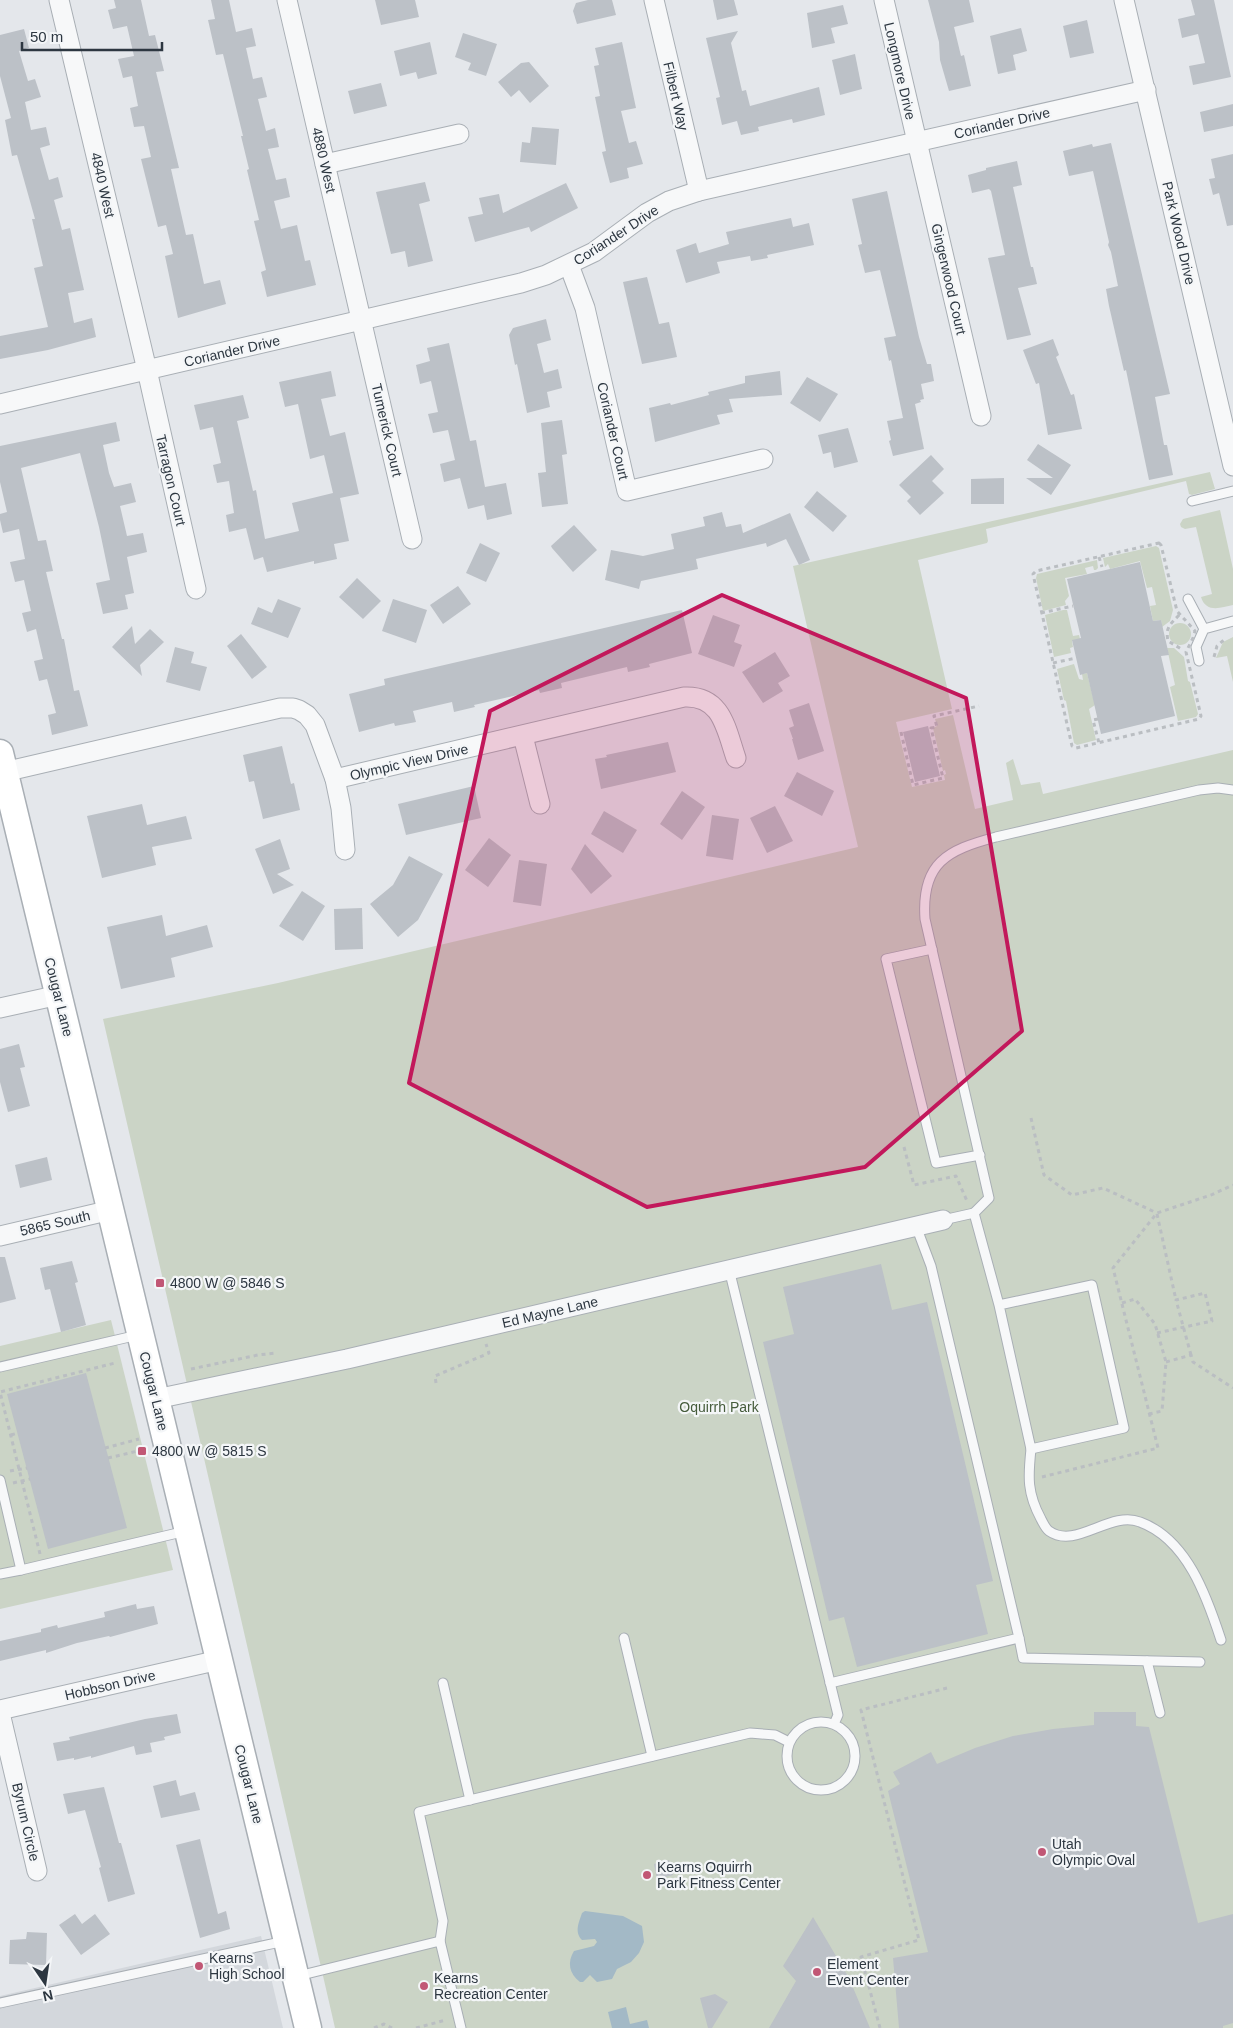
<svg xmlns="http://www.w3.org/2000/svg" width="1233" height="2028" font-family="Arial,sans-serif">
<rect width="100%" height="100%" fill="#e4e7eb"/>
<path fill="#d3d7dc" d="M261,1936L283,2028H0V1996Z"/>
<g fill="#cbd4c6">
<path d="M1210,472L1215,489L1192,495L1189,494L1186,481L986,529L988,541L987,543L918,560L952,709L896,722L912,787L945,780L944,775L946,774L945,770L943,771L933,728L937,726L935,719L953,715L975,809L1013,800L1006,763L1013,759L1021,785L1040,782L1043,794L1233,750V2028H335L103,1019L278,983L858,847L793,566Z"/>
<path d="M1220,510L1233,569V605C1220,608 1206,613 1201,597L1212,594L1196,527L1185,529L1181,527L1180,524L1183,519Z"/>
<path d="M1156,546L1159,548L1173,610L1170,621L1162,627L1161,620L1153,621L1150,606L1156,605L1152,587L1147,588L1140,561L1110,569L1108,564L1105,567L1103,558Z"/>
<path d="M1097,560L1098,568L1096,570H1094L1093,566L1085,568L1087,574L1065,578L1069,596L1065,601L1066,605L1043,611L1036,578L1037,574Z"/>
<path d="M1063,610H1067L1073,636L1079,635L1080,639L1072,641L1073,647L1070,648L1071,653L1054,657L1045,615Z"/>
<circle cx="1180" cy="634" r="11"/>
<path d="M1233,637V682L1227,656L1216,658L1223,642Z"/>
<path d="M1167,648H1174L1184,657L1188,681L1190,682L1198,714L1196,717L1178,721L1170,687L1175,685Z"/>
<path d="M1074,664L1079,679L1083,680L1082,674L1087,673L1095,705L1089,709L1096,740L1077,745L1074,743L1066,701L1064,700L1057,669Z"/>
<path d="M111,1320L173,1570L0,1609V1346Z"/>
</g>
<g fill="#a3b9c6">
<path d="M585,1911L623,1916L642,1926L644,1942L639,1953L631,1962L617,1969L612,1979L597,1982L590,1975L583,1982H580C569,1974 567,1962 574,1951L594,1946L597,1942L595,1939L582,1940C574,1932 579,1922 582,1913Z"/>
<path d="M626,2007L630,2024L647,2020L649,2028H612L608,2012Z"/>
</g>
<g fill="#bcc1c7">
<path d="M114,0H141L149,36L155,35L164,71L156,72L179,168L171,169L186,235L193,234L204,284L220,280L226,304L178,318L165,256L173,254L166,225L158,227L141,159L151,157L144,126L134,127L130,108L138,106L132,76L123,78L118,59L134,56L127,26L113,29L108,10L116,8Z"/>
<path d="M211,0H229L236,32L252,28L256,46L246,48L253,79L262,77L267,97L258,99L266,131L275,128L279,147L268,149L276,180L286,178L290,197L274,201L281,229L297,225L305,261L310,260L316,285L267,297L261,272L266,270L254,221L259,220L247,170L249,169L241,136H243L223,54L216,55L208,20L215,19Z"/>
<path d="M375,0H415L419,17L381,25Z"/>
<path d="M588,0H612L616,15L577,24L573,11L576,3Z"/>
<path d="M713,0H734L738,15L717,20Z"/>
<path d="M928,0H969L974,22L954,27L961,56L964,55L971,86L949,91L940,60L939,42Z"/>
<path d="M1191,0H1214L1231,77L1193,85L1189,66L1205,63L1198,34L1182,38L1178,19L1195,15Z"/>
<path d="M843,5L848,24L831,28L835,43L812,48L807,13Z"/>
<path d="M1087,20L1094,53L1070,58L1063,26Z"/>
<path d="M1021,28L1027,51L1013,55L1016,70L998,74L990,36Z"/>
<path d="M24,29L29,48L19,51L28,81L35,79L41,97L25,102L31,130L46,127L50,145L40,148L49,180L58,177L63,197L54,200L62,230L70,228L84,290L68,293L74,323L92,318L96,337L48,350L0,359V336L48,327L34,268L43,266L32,219H35L17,155L12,156L5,120L11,118L0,76V35Z"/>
<path d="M738,31L731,43L742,91L746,90L750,106L819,87L825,115L793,123L792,119L758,127L759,131L741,135L737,121L722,125L716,98L720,97L706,38Z"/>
<path d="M463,33L497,44L486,76L468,70L471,63L455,57Z"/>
<path d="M430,42L437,74L418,79L416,72L400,76L394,51Z"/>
<path d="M622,42L636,108L621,111L629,143L636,141L643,164L627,168L629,178L610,183L602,152L606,151L595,97L600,96L594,66L599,65L595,48Z"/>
<path d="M855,54L862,89L840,95L832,60Z"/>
<path d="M529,62L549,86L530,103L519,90L511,97L498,82L521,63Z"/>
<path d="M381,83L387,106L354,114L348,91Z"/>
<path d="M1233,104V126L1204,132L1200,112Z"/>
<path d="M532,127L559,129L556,165L520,162L522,142L530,143Z"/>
<path d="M1111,143L1170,394L1155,397L1164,445H1167L1173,475L1149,480L1126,370L1124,371L1109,306L1106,289L1118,286L1111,252L1108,245L1109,242L1093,171L1069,176L1063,151L1092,144L1093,147Z"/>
<path d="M1233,154V225L1227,226L1219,193L1213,195L1209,179L1215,178L1211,159Z"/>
<path d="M1017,161L1022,185L1013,187L1027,250L1031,267H1033L1037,284L1018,288L1031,335L1007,340L988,258L1005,255L991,191L989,189L972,193L968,175L986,170V168Z"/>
<path d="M425,182L430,201L419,204L433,261L408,267L405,251L391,254L376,192Z"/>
<path d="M566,183L578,208L531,232L529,227L475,242L468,217L483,214L479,198L499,194L503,213Z"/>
<path d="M887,191L919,337L927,364H931L934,381L921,384L924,399L920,400L921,402L915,404L924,449L893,456L889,441L891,440L887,421L903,418L891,360L889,361L884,338L896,336L880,270L865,273L858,245L862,244L852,199Z"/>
<path d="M791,218L793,227L809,223L814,245L767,255L768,258L751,261L750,256L717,262L720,273L686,283L676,250L696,243L699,253L729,244L726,232Z"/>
<path d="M647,277L659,324L669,322L677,357L642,364L623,282Z"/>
<path d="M546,319L551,340L537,344L544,373L558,369L562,388L547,392L550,407L527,413L517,364L515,365L509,335L513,328Z"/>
<path d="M1053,339L1059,355L1056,357L1071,395L1074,394L1082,429L1048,435L1039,383L1036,384L1023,350Z"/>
<path d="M449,343L470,441L476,440L485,487L506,483L512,514L487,520L484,505L468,509L460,478L444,482L440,464L455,460L448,430L433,433L428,414L438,412L431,381L420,384L416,365L430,361L427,348Z"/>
<path d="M331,371L336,396L321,399L330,436L345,432L359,494L340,498L349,541L334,544L337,559L314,564V561L267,572L263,557L254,560L246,528L229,532L226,515L234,513L229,481L217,483L213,465L221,463L213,427L200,430L194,405L243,395L249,418L237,421L253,491L256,490L265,539L299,531L292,503L333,493L324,455L310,459L298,404L285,407L279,382Z"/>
<path d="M780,371L782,395L729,399L733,412L717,415L720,424L655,442L649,408L670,403L671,405L709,395L708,392L745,383V376Z"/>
<path d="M807,377L838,394L820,422L790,403Z"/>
<path d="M562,420L567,454L562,455L568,504L542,507L538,473L546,472L541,423Z"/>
<path d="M116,422L120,441L103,445L109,473L114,487L131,483L136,502L120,506L127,536L143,533L147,552L127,557L134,593L125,595L128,609L103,614L96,583L110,580L99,527L80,453L21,468L38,541L46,540L53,571L46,572L62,639H64L74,691L79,690L88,726L52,735L48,715L56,713L47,679L39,681L34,661L43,659L36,629L27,632L22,613L31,611L24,580L15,582L10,562L25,559L19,529L3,533L0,520V514L7,512L0,482V446Z"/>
<path d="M848,428L858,462L834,468L831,452L823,454L818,435Z"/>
<path d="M1038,444L1071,465L1051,495L1026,478H1053L1027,460Z"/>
<path d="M931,455L944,469L932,481L944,493L920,515L907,501L911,497L899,485Z"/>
<path d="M1004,478V504H971V479Z"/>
<path d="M817,491L847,516L833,532L804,507Z"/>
<path d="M722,512L726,527L741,524L743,533L790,513L810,560L799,565L786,539L767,547L766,543L696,559L698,569L641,581L639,589L605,580L611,550L643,556L674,549L671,534L705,526L703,517Z"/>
<path d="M574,525L597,550L573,572L552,548L551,546Z"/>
<path d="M480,543L500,553L486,582L466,573Z"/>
<path d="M1140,562L1153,621L1161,620L1169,655L1161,656L1175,716L1101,734L1087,673L1080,675L1072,640L1081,638L1067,579Z"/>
<path d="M357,578L381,601L363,619L339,597Z"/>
<path d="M458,586L471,604L443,624L430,605Z"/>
<path d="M278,599L301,608L288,638L251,624L258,607L272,613Z"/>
<path d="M393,599L427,610L416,643L382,631Z"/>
<path d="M682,610L692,653L649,664L650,667L628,672L627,667L561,683L562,688L540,693L539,690L474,705L475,707L454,712L452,702L413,711L416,722L395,726L394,723L359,732L349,694L385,685L384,679Z"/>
<path d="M713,615L740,625L734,642L742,645L734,667L698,654Z"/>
<path d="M132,626L135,644L150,629L164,642L140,665L142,676L112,647Z"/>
<path d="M241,634L267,667L252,679L227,646Z"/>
<path d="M175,647L194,652L191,663L207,667L200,691L166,682Z"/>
<path d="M775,652L790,676L778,683L783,691L763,703L742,672Z"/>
<path d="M809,703L824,751L798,760L792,739H793L789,728L794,726L789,710Z"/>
<path d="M928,726L940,776L915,782L903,732Z"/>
<path d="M668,742L676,772L601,789L595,759L607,757L606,755Z"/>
<path d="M282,746L291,784L294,783L300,810L263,819L254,781L249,782L243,755Z"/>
<path d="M797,772L834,791L822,816L784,796Z"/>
<path d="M474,786L481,818L406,835L398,804Z"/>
<path d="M682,791L705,807L682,840L660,824Z"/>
<path d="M142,804L147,825L186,816L192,839L152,847L156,865L102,878L87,816Z"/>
<path d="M775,806L793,841L767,853L750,818Z"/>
<path d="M604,811L637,830L623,853L591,834Z"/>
<path d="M712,815L739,819L733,860L706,856Z"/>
<path d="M489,838L511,855L488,887L465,870Z"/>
<path d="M280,839L290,869L277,874L294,885L273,894L255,849Z"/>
<path d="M585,844L612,876L591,894L571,869Z"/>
<path d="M409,856L443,874L418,920L398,937L370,904L393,885Z"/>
<path d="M519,860L547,864L541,906L513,902Z"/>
<path d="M302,891L325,906L303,941L279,926Z"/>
<path d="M362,908L363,949L335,950L334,909Z"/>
<path d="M162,915L166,936L207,925L213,947L171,958L175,977L121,989L107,927Z"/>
<path d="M19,1044L25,1067L20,1068L30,1106L8,1112L0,1082V1049Z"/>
<path d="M47,1157L52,1180L20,1188L15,1165Z"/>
<path d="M0,1257H5L16,1299L0,1303Z"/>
<path d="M72,1261L78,1282L75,1283L86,1325L61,1332L50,1289L45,1290L40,1268Z"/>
<path d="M881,1264L892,1310L927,1302L993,1581L976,1585L988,1634L857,1667L844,1617L829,1621L763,1342L794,1334L783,1287Z"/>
<path d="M86,1373L127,1528L48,1549L7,1394Z"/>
<path d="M136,1604L137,1609L154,1606L158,1624L110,1637L109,1636L77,1643L46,1653V1650L0,1661V1641L41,1632V1629L57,1625L58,1628L105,1617L104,1612Z"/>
<path d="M1094,1712H1136V1726L1149,1727L1198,1923L1233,1914V2023L1223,2026V2028H899L893,1958L928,1952L888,1791L900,1784L893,1772L931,1752L937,1764L975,1748L1013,1736L1053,1729L1094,1725Z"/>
<path d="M177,1714L181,1733L164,1737L165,1740L150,1743L152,1752L136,1755L134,1746L91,1758V1756L74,1760V1758L57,1761L53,1743L70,1740L69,1737L145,1719Z"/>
<path d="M176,1780L180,1796L195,1792L200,1810L161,1818L153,1786Z"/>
<path d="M104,1787L119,1843H121L135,1894L108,1902L99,1868L101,1867L85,1810L68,1814L63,1794Z"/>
<path d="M200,1839L218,1914L226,1911L230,1929L200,1938L176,1845Z"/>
<path d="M669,1860L673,1875L657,1879L654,1864Z"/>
<path d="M75,1914L82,1924L95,1914L110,1934L81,1955L59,1925Z"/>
<path d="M813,1917L849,1978L870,2028H769L796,1981L783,1966Z"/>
<path d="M27,1932L47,1933L46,1965L9,1964L10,1940L26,1939Z"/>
<path d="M715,1994L728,2002L712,2028H708L700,1998Z"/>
</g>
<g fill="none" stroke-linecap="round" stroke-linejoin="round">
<defs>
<g id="lane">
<path d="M1192,501L1233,491"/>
<path d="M1188,599L1204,629"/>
<path d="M1199,661L1196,647L1204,629L1233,621"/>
<path d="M932,949L886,959L936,1163L980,1155"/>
<path d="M974,1213L989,1198L925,919C921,863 947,850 996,837L1199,790L1218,788L1233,790"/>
<path d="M943,1220L974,1213L999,1305L1031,1449L1124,1428L1092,1285L999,1305"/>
<path d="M729,1269L838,1715L834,1724"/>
<path d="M0,1367L138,1335"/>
<path d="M1031,1449C1028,1477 1027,1493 1041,1519C1043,1523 1046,1529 1049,1531C1076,1550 1110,1510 1140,1522C1187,1539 1207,1597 1221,1640"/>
<path d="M0,1480L21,1570L186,1531"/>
<path d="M0,1574L21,1570"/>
<path d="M624,1638L652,1756"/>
<path d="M1019,1638L1023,1658L1200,1662"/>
<path d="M1147,1661L1160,1713"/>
<path d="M443,1683L470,1800"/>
<path d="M830,1683L1019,1638L931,1266L916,1226"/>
<circle cx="821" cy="1756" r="34"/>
<path d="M440,1941L443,1921L419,1812L750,1733L775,1735L789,1742"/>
<path d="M298,1976L440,1941L461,2028"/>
<path d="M0,2003L285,1941"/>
</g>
<g id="street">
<path d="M59,0L147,370L196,589"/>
<path d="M287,0L412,539"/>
<path d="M654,0L699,191"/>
<path d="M884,0L981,416"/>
<path d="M1124,0L1233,466"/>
<path d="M325,164L459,134"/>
<path d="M569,265L585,308L627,491L763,459"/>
<path d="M0,404L521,283L546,275L594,252L647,213L669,201L699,191L1146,90"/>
<path d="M523,736L540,804"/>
<path d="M4,772L280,708H293L299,710L307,715L315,725L335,779L341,808L345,850"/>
<path d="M335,779L684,697C722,695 726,729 736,758"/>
<path d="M0,1008L59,995"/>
<path d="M0,1236L111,1210"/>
<path d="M156,1399L347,1359L943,1220"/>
<path d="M0,1710L219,1660"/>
<path d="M0,1713L37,1871"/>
</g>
<path id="secondary" d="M0,753L308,2028"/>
</defs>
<use href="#lane" stroke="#a9afb5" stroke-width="11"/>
<use href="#street" stroke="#a9afb5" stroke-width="21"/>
<use href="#secondary" stroke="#a9afb5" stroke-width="29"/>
<g stroke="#babec2" stroke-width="3" stroke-dasharray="4 4" stroke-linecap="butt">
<path d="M1159,543L1161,545L1177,611L1195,631L1193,638L1186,652L1201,716L1199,719L1076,748L1072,746L1033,574L1036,571Z"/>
<path d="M1099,557L1102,567"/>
<path d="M1041,613L1073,606"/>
<path d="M1179,615C1171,624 1165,627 1168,641L1183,650"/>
<path d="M1214,657L1217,646L1226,638"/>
<path d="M1053,663L1076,658"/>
<path d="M1098,719L1093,720L1099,743"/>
<path d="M901,732L913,785L943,778L931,728L937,727L934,716L979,706"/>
<path d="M1031,1118L1044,1175L1072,1195L1103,1188L1157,1213"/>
<path d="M904,1147L914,1185L956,1176L967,1201H965"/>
<path d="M1157,1214L1176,1300"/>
<path d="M1122,1303L1135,1299L1155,1324L1166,1362L1162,1411L1149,1414"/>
<path d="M1157,1333L1212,1321L1205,1293L1176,1300L1191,1355"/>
<path d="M1166,1362L1191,1355L1193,1362L1233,1388"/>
<path d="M191,1369L258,1355L276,1353"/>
<path d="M436,1383L435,1376L489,1353L486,1344"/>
<path d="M11,1435L18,1433"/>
<path d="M105,1448L139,1439"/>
<path d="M108,1458L142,1450"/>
<path d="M10,1471L27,1468"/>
<path d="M1042,1477L1158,1448L1113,1268L1157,1213L1211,1195L1233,1185"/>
<path d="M13,1483L30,1479"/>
<path d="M40,1554L0,1392L115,1363"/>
<path d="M374,2028L384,2024L392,2028"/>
<path d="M416,2028L446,2020"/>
<path d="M880,2028L861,1957L919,1940L861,1710L947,1688"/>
</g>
<use href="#lane" stroke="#f7f8f9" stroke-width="9"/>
<use href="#street" stroke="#f7f8f9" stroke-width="19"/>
<use href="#secondary" stroke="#fff" stroke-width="26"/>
</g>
<path fill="#c2185b" fill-opacity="0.2" stroke="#c2185b" stroke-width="4" stroke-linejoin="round" d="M722,595L966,698L1022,1031L865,1167L647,1207L409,1083L490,711Z"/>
<g fill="#c15775" stroke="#f4f6f8" stroke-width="2">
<rect x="155" y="1278" width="10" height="10" rx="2.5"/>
<rect x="137" y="1446" width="10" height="10" rx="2.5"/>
<circle cx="1042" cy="1852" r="5"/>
<circle cx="647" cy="1875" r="5"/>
<circle cx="199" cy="1966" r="5"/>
<circle cx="817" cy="1972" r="5"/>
<circle cx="424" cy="1986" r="5"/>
</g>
<g text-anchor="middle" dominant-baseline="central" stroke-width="4.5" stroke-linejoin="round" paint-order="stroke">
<g font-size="14" fill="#2d3741" stroke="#f4f6f8">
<text transform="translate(900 71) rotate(77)">Longmore Drive</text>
<text transform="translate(676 96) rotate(77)">Filbert Way</text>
<text transform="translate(1002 123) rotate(-13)">Coriander Drive</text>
<text transform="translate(324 160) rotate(77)">4880 West</text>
<text transform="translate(103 185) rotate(77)">4840 West</text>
<text transform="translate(1179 233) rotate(77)">Park Wood Drive</text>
<text transform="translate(616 235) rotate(-33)">Coriander Drive</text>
<text transform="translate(949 279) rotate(77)">Gingerwood Court</text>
<text transform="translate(232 351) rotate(-13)">Coriander Drive</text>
<text transform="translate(387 430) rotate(77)">Tumerick Court</text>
<text transform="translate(613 431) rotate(77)">Coriander Court</text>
<text transform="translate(171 480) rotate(77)">Tarragon Court</text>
<text transform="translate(409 762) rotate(-13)">Olympic View Drive</text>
<text transform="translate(59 997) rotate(76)">Cougar Lane</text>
<text transform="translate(55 1223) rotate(-13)">5865 South</text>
<text transform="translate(550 1312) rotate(-13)">Ed Mayne Lane</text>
<text transform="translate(154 1391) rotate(76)">Cougar Lane</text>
<text transform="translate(110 1685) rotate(-13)">Hobbson Drive</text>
<text transform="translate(249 1784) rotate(76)">Cougar Lane</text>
<text transform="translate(26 1822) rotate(77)">Byrum Circle</text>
</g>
<g font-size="14" fill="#2d3741" stroke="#f4f6f8" text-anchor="start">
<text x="170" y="1283">4800 W @ 5846 S</text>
<text x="152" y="1451">4800 W @ 5815 S</text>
<text x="1052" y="1844">Utah<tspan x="1052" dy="16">Olympic Oval</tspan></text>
<text x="657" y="1867">Kearns Oquirrh<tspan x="657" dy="16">Park Fitness Center</tspan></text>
<text x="209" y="1958">Kearns<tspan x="209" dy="16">High School</tspan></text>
<text x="827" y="1964">Element<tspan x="827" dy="16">Event Center</tspan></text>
<text x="434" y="1978">Kearns<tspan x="434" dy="16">Recreation Center</tspan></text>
</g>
<g font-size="14" fill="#465c3c" stroke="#f4f6f8">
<text x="719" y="1407">Oquirrh Park</text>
</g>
</g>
<g transform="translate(45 1983) rotate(167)" stroke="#f4f6f8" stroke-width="4" paint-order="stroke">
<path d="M0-4L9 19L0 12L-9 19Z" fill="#2d3741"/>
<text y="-8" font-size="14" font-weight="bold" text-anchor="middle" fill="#2d3741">N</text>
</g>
<path d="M22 42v8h140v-8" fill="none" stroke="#2d3741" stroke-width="2.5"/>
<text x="30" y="42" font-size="15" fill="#2d3741" stroke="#f4f6f8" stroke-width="4" paint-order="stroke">50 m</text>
</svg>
